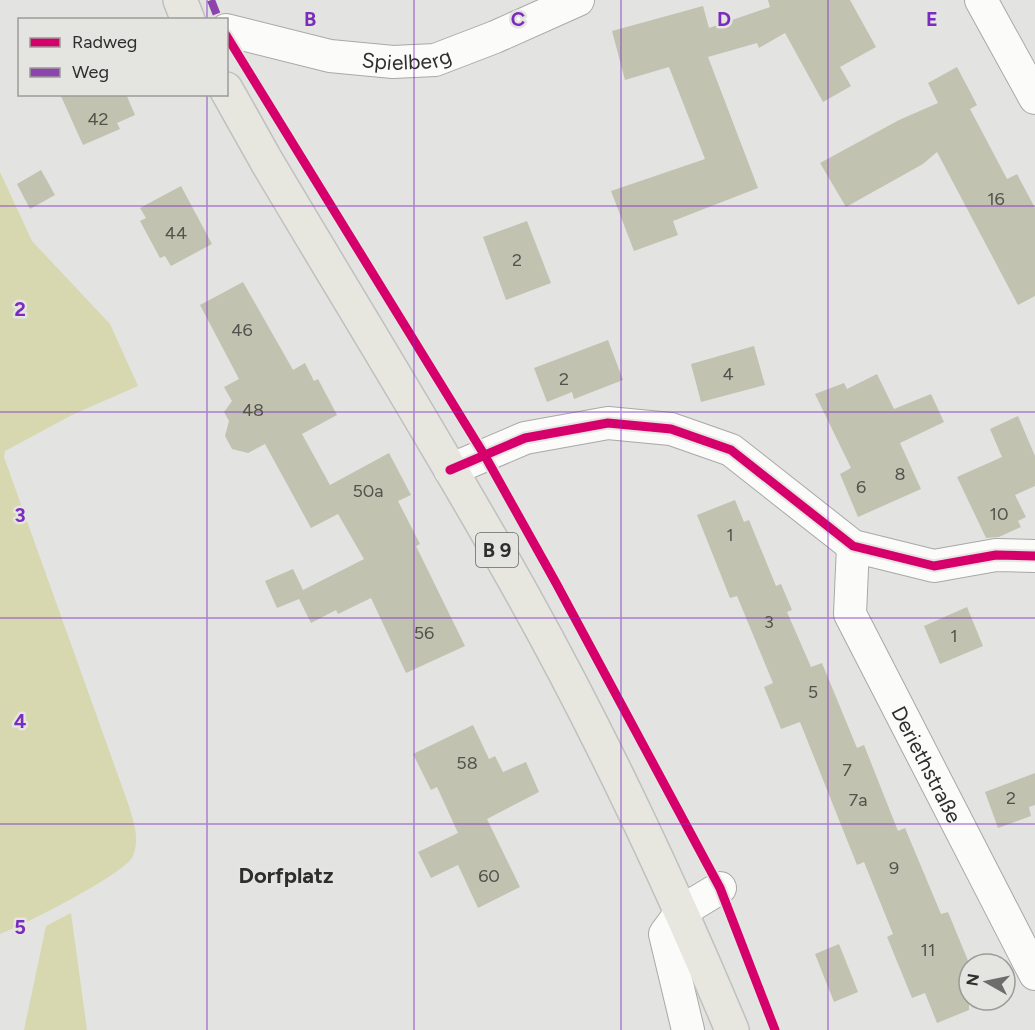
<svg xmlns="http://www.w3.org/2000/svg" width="1035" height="1030" font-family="Figtree,sans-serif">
<rect width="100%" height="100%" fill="#e3e4e1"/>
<g fill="#d7d8af">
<path d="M0,172L32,241L110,324L138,386L74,414L5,451L4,457L129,806C134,824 140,838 133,856C125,874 22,926 0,934Z"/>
<path d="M71,913L87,1030H24L46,926Z"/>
</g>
<g fill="#c1c2b0">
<path d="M768,0H850L876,47L840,67L851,86L823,102L785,33L759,48L757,43L708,57L758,188L673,221L678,235L634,251L611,191L705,159L669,67L625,80L612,31L703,6L709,28L770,7Z"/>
<path d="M957,67L977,105L970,109L1007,179L1017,174L1035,208V296L1018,305L937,152L923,164L846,207L820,163L899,120L938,103L928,83Z"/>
<path d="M60,94H126L135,115L117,123L120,129L83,145Z"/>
<path d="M41,170L55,195L30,209L17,184Z"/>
<path d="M181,186L212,244L171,266L165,256L160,258L140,221L146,218L140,208Z"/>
<path d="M527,221L551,283L506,300L483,237Z"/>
<path d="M243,282L293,370L305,363L314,381L318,379L337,415L302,434L330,485L389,453L411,495L398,501L420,544L416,546L465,646L406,673L371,598L338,614L336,610L311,623L299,599L277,608L265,581L293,569L303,590L364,559L338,514L311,528L265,444L248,453L232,449L225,436L229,421L224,412L232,401L224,387L239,379L200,305Z"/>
<path d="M608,340L623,380L574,399L572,392L547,402L534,368Z"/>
<path d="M754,346L765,385L701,402L691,364Z"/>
<path d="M877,374L894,409L931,394L944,422L900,443L921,489L858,517L840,474L851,468L815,394L844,383L847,389Z"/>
<path d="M1018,416L1035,456V486L1015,495L1026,517L1018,521L1021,527L999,537L986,538L957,477L1002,457L990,429Z"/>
<path d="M735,500L744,522L749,520L776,586L781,584L792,610L787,612L811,667L822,663L857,748L864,745L898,831L905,828L941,914L948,912L969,963V1010L937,1023L925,993L912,998L887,937L893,934L864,862L857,865L800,722L781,729L764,687L773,683L737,596L730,598L697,515Z"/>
<path d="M967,607L983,646L940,664L924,626Z"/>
<path d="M473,725L489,759L495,756L503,772L526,762L539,792L487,819L520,887L478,908L458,865L431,878L418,852L458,833L437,787L431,790L413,754Z"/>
<path d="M1035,773V805L1029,807L1031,816L998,828L985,792Z"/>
<path d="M839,944L858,992L834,1002L815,954Z"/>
</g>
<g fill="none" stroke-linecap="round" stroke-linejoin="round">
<defs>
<g id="minor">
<path d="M981,0L1035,98"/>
<path id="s1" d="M226,30L330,56L393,62L435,60L495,37L578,0"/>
<path d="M450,470L525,438L608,423L671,429L731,450L853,546L934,566L996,555L1035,556"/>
<path id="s2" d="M853,546L850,614L1035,974"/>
<path d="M688,1030L665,934L682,911L720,888"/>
</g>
<g id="primary">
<path d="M180,0L188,20"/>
<path d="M226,89L267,162C353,307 442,450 524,597C602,737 670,882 732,1030"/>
</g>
</defs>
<use href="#minor" stroke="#a8a9a6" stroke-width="34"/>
<use href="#primary" stroke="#bfc0bf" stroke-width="36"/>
<use href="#minor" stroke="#fbfbfa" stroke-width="32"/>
<use href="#primary" stroke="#e7e7e0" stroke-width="33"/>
<path stroke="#8e44ad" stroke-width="8" stroke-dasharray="15 8" stroke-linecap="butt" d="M211,0L219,20"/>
<defs>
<g id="cycleway">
<path d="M226,35L485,456L556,583L720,888L775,1030"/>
<path d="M450,470L525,438L608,423L671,429L731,450L853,546L934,566L996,555L1035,556"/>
</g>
</defs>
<use href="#cycleway" stroke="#e4e5e0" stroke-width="13"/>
<use href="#cycleway" stroke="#d6006c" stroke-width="9"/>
</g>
<path fill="none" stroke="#7b2cbf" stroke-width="1.5" stroke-opacity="0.55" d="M207,0V20M414,0V1030M621,0V1030M828,0V1030M207,94V1030M0,206H1035M0,412H1035M0,618H1035M0,824H1035"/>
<g text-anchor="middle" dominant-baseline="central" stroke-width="5" stroke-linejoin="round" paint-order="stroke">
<g font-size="18" fill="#53534d">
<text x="98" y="119">42</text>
<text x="996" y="199">16</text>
<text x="176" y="233">44</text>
<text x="517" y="260">2</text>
<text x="242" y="330">46</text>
<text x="728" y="374">4</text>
<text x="564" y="379">2</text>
<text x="253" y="410">48</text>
<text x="900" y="474">8</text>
<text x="861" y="487">6</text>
<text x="368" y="491">50a</text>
<text x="999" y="514">10</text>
<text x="730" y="535">1</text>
<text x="769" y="622">3</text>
<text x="424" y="633">56</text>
<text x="954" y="636">1</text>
<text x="813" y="692">5</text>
<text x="467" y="763">58</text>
<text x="847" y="770">7</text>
<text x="1011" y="798">2</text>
<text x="858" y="800">7a</text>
<text x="894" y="868">9</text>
<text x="489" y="876">60</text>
<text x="928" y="950">11</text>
</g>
<rect fill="#e4e5e0" stroke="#656562" stroke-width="1.5" x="476" y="533" width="42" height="34" rx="4.5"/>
<g font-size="20" font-weight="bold" fill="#2e2e2c">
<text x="497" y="550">B 9</text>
</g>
<g font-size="21" fill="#2e2e2c" stroke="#e4e5e0">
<text stroke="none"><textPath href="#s1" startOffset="184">Spielberg</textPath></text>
<text stroke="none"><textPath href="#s2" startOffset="237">Deriethstraße</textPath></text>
</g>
<g font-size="22" font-weight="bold" fill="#2e2e2c" stroke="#e4e5e0">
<text x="286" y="875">Dorfplatz</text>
</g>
</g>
<g font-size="20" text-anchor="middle" font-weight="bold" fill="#7b2cbf" stroke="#e4e5e0" stroke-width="5" stroke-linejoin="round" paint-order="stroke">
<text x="310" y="26">B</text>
<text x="518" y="26">C</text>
<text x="724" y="26">D</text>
<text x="932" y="26">E</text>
<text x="20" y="316">2</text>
<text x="20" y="522">3</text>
<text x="20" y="728">4</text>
<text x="20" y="934">5</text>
</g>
<rect x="18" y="18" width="210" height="78" fill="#e4e5e0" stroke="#9b9c98" stroke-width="1.5"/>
<rect x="30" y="38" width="30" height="9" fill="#d6006c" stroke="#9b9c98" stroke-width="1.5"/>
<text x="72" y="48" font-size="18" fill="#2e2e2c">Radweg</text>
<rect x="30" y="68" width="30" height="9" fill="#8e44ad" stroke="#9b9c98" stroke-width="1.5"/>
<text x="72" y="78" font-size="18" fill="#2e2e2c">Weg</text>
<g transform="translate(987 982) rotate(279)"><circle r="28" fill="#e4e5e0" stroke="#9b9c98" stroke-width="1.5"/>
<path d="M0-4.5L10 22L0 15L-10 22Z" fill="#6d6e6b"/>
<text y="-9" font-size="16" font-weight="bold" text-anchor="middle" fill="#2e2e2c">N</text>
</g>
</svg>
